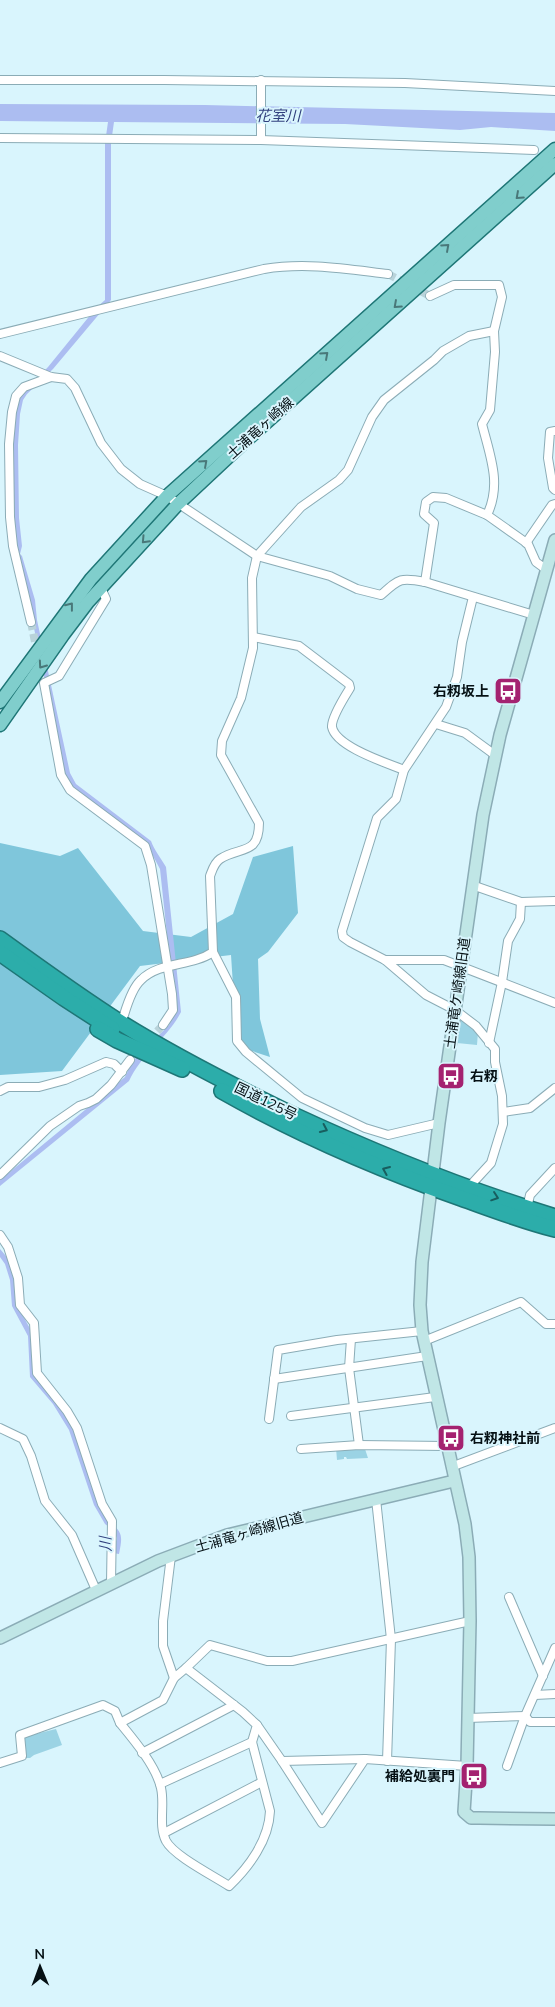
<svg xmlns="http://www.w3.org/2000/svg" width="555" height="2007" font-family="Mulish,'Noto Sans JP',sans-serif">
<rect width="100%" height="100%" fill="#d9f5fd"/>
<g fill="#9bd3e4">
<path d="M461,1018L478,1032L477,1045L457,1043Z"/>
<path d="M336,1448L365,1449L368,1458L347,1459L346,1457H344V1459L337,1460Z"/>
<path d="M56,1729L62,1745L34,1755L30,1758H24L23,1737Z"/>
</g>
<path fill="#7fc6db" d="M0,843L60,856L78,848L143,931L191,937L233,914L253,857L293,846L298,913L268,952L258,959L260,1019L270,1057L237,1046L231,955L140,966L62,1071L0,1075Z"/>
<g fill="#acbdf1">
<path d="M0,104L205,105L555,113V131L491,127L460,130L345,124L114,122L111,143V300L53,369L27,394L23,400L20,414L18,445L19,518L22,546L20,554L22,556L35,600L37,620L70,773L76,784L151,841C154,850 161,858 166,867L181,1012C167,1039 142,1053 129,1081L0,1186V1180L125,1077L132,1062L169,1025L175,1010L160,869L153,856L72,788L64,774L20,560L18,559L13,517L12,445L15,413L18,398L48,367L96,308L105,300V143L108,122L0,121Z"/>
<path d="M0,1249L11,1262L15,1278L17,1305L33,1334L34,1374L57,1401L74,1428L109,1522C124,1532 122,1538 119,1554L113,1553L117,1538L113,1530L105,1524L94,1505L69,1430L53,1404L30,1377L28,1336L12,1306L10,1280L5,1264L0,1257Z"/>
</g>
<g fill="none" stroke-linecap="round" stroke-linejoin="round">
<g stroke="#b9d3da" stroke-width="8" stroke-dasharray="8 4" stroke-linecap="butt">
<path d="M388,274L430,296"/>
<path d="M31,622L37,652"/>
<path d="M149,1040L163,1025"/>
</g>
<defs>
<g id="street">
<path d="M0,80H164L405,83L555,91"/>
<path d="M261,80V140"/>
<path d="M0,138L261,140L534,150"/>
<path d="M430,296L454,285H499L502,297L494,331L495,352L490,410L482,424C490,456 502,484 487,515"/>
<path d="M0,334L264,269C306,262 346,269 388,274"/>
<path d="M0,356L51,377L67,379L75,388L101,443L121,469L140,484L167,496L257,556L330,576L357,589L381,595C399,579 400,577 425,582L534,615"/>
<path d="M555,431L550,432L548,458L553,488L555,490"/>
<path d="M526,543L552,505L555,504"/>
<path d="M425,582L434,523L424,514L426,502L433,497L446,498L487,515L528,544L536,562L547,570"/>
<path d="M101,588L106,599L59,676L44,683L61,775L70,790L145,846L151,865L172,994L173,1010L163,1025"/>
<path d="M31,622L13,546L10,517L9,444L12,412L16,396L24,387L51,377"/>
<path d="M253,637L299,646L349,684L350,688C345,696 331,718 332,727C336,747 387,763 404,770"/>
<path d="M436,724L465,733L495,755"/>
<path d="M472,885L521,902L555,901"/>
<path d="M213,952L236,997L237,1041L246,1052L302,1098L365,1128L388,1135L439,1123"/>
<path d="M385,960H444L555,1003"/>
<path d="M124,1015C127,1005 133,987 141,980C160,961 191,967 213,952L210,876C212,871 214,863 220,859C240,846 259,856 259,823L221,755L222,741L241,698L253,648L252,578L257,556L301,507L339,480L348,470L372,417L384,400L434,360L443,351L469,336L494,331"/>
<path d="M489,1043L502,982L508,941L520,919L521,902"/>
<path d="M0,1091L8,1087H39L65,1080L106,1062L114,1064L122,1072"/>
<path d="M503,1112L530,1108L555,1088"/>
<path d="M0,1175L50,1126L79,1106L88,1103L96,1099L111,1085L130,1060"/>
<path d="M468,1188L491,1163L503,1124L502,1096L495,1062V1049L476,1026L455,1010L426,995L385,960L350,942L343,937L342,931L377,818L396,799L404,770L446,707L457,677L462,642L473,597"/>
<path d="M527,1208L530,1195L555,1168"/>
<path d="M0,1235L8,1247L18,1278L20,1305L34,1323L37,1373L67,1411L77,1428L102,1504L112,1521L111,1583"/>
<path d="M351,1339L349,1368L359,1445"/>
<path d="M424,1341L521,1302L546,1324H555"/>
<path d="M274,1379L427,1356"/>
<path d="M291,1416L435,1397"/>
<path d="M269,1419L278,1350L337,1340L422,1331"/>
<path d="M0,1428L23,1439L31,1456L45,1501L72,1535L96,1590"/>
<path d="M301,1449L359,1445L446,1446"/>
<path d="M451,1467L555,1428"/>
<path d="M376,1499L391,1639L387,1761"/>
<path d="M171,1556L163,1621V1646L174,1678"/>
<path d="M509,1597L543,1676"/>
<path d="M186,1668L243,1712L257,1725L252,1742L270,1811C269,1840 249,1867 229,1886C214,1876 174,1856 166,1841C158,1825 165,1805 161,1788C156,1766 134,1740 120,1723L163,1700L174,1678Z"/>
<path d="M186,1668L210,1645L267,1661H292L470,1621"/>
<path d="M535,1695L555,1694"/>
<path d="M468,1718L525,1716L530,1722H555"/>
<path d="M257,1725L282,1761L322,1823L365,1759L467,1766"/>
<path d="M142,1753L234,1705"/>
<path d="M282,1761L365,1759"/>
<path d="M0,1763L22,1756L20,1735L103,1705L115,1711L120,1723"/>
<path d="M507,1766L525,1716L555,1648"/>
<path d="M160,1784L252,1742"/>
<path d="M164,1833L262,1782"/>
</g>
<g id="secondary">
<path d="M555,540L500,735L483,815L439,1123L422,1262L420,1305L422,1331L465,1524L469,1557L470,1621L467,1766L464,1812L471,1818H479L555,1819"/>
<path d="M0,1638L158,1561L227,1535L454,1481"/>
</g>
<g id="primary">
<path d="M0,702L91,579L167,496L555,149"/>
<path d="M0,725L63,635L88,602L178,504L240,446L555,164"/>
</g>
<g id="highway">
<path d="M0,939C40,968 80,997 121,1023C176,1057 233,1086 291,1114C377,1154 464,1189 555,1217"/>
<path d="M0,953L64,998L112,1029"/>
<path d="M98,1029L117,1040L182,1069"/>
<path d="M222,1091C298,1134 379,1169 461,1198C492,1209 523,1221 555,1229"/>
</g>
</defs>
<use href="#street" stroke="#8bacb6" stroke-width="10"/>
<use href="#secondary" stroke="#8bacb6" stroke-width="14"/>
<use href="#primary" stroke="#1e7676" stroke-width="15"/>
<use href="#highway" stroke="#1e7676" stroke-width="18"/>
<use href="#street" stroke="#fff" stroke-width="8"/>
<use href="#secondary" stroke="#c0e6e6" stroke-width="11"/>
<use href="#primary" stroke="#80cecc" stroke-width="12"/>
<use href="#highway" stroke="#2cadaa" stroke-width="15"/>
</g>
<defs><path id="oneway-chevron" d="M-2-3.5L2.5 0L-2 3.5" fill="none" stroke-width="1.6" stroke-linecap="round" stroke-linejoin="round" transform="scale(1.25)"/></defs>
<g stroke="#497879">
<use href="#oneway-chevron" transform="translate(519 196) rotate(138)"/>
<use href="#oneway-chevron" transform="translate(446 247) rotate(-42)"/>
<use href="#oneway-chevron" transform="translate(397 305) rotate(138)"/>
<use href="#oneway-chevron" transform="translate(325 355) rotate(-42)"/>
<use href="#oneway-chevron" transform="translate(204 463) rotate(-42)"/>
<use href="#oneway-chevron" transform="translate(145 540) rotate(133)"/>
<use href="#oneway-chevron" transform="translate(70 606) rotate(-52)"/>
<use href="#oneway-chevron" transform="translate(42 665) rotate(125)"/>
</g>
<g stroke="#185e5f">
<use href="#oneway-chevron" transform="translate(324 1129) rotate(25)"/>
<use href="#oneway-chevron" transform="translate(386 1170) rotate(-157)"/>
<use href="#oneway-chevron" transform="translate(495 1197) rotate(19)"/>
</g>
<defs>
<symbol id="bus-square" viewBox="-11 -11 22 22"><rect x="-9" y="-9" width="18" height="18" rx="4" fill="#a42270" stroke="#d9f5fd"/><path d="M-5-6H5V4H4V6H2V4H-2V6H-4V4H-5ZM-3.5-4V0h7V-4ZM-3.5 1.2v1.5H-2V1.2ZM2 1.2v1.5H3.5V1.2Z" fill="#fff"/></symbol>
</defs>
<g fill-rule="evenodd">
<use href="#bus-square" x="492" y="675" width="32" height="32"/>
<use href="#bus-square" x="435" y="1060" width="32" height="32"/>
<use href="#bus-square" x="435" y="1422" width="32" height="32"/>
<use href="#bus-square" x="458" y="1760" width="32" height="32"/>
</g>
<g text-anchor="middle" dominant-baseline="central" stroke-width="4" stroke-linejoin="round" paint-order="stroke">
<g font-size="14" fill="#051014" stroke="#d9f5fd">
<text transform="translate(260 428) rotate(-42)">土浦竜ヶ崎線</text>
<text transform="translate(457 993) rotate(-82)">土浦竜ケ崎線旧道</text>
<text transform="translate(266 1101) rotate(26)">国道125号</text>
<text transform="translate(249 1532) rotate(-16)">土浦竜ヶ崎線旧道</text>
</g>
<g font-size="14" font-weight="bold" fill="#051014" stroke="#d9f5fd" text-anchor="end">
<text x="489" y="691">右籾坂上</text>
<text x="470" y="1076" text-anchor="start">右籾</text>
<text x="470" y="1438" text-anchor="start">右籾神社前</text>
<text x="455" y="1776">補給処裏門</text>
</g>
<g font-size="15" font-style="italic" fill="#303f7d" stroke="#d9f5fd">
<text x="278" y="115">花室川</text>
<text transform="translate(105 1544) rotate(-91)">川</text>
</g>
</g>
<g transform="translate(40 1967) rotate(359)" stroke="#d9f5fd" stroke-width="4" paint-order="stroke">
<path d="M0-4L9 19L0 12L-9 19Z" fill="#051014"/>
<text y="-8" font-size="14" font-weight="bold" text-anchor="middle" fill="#051014">N</text>
</g>
</svg>
